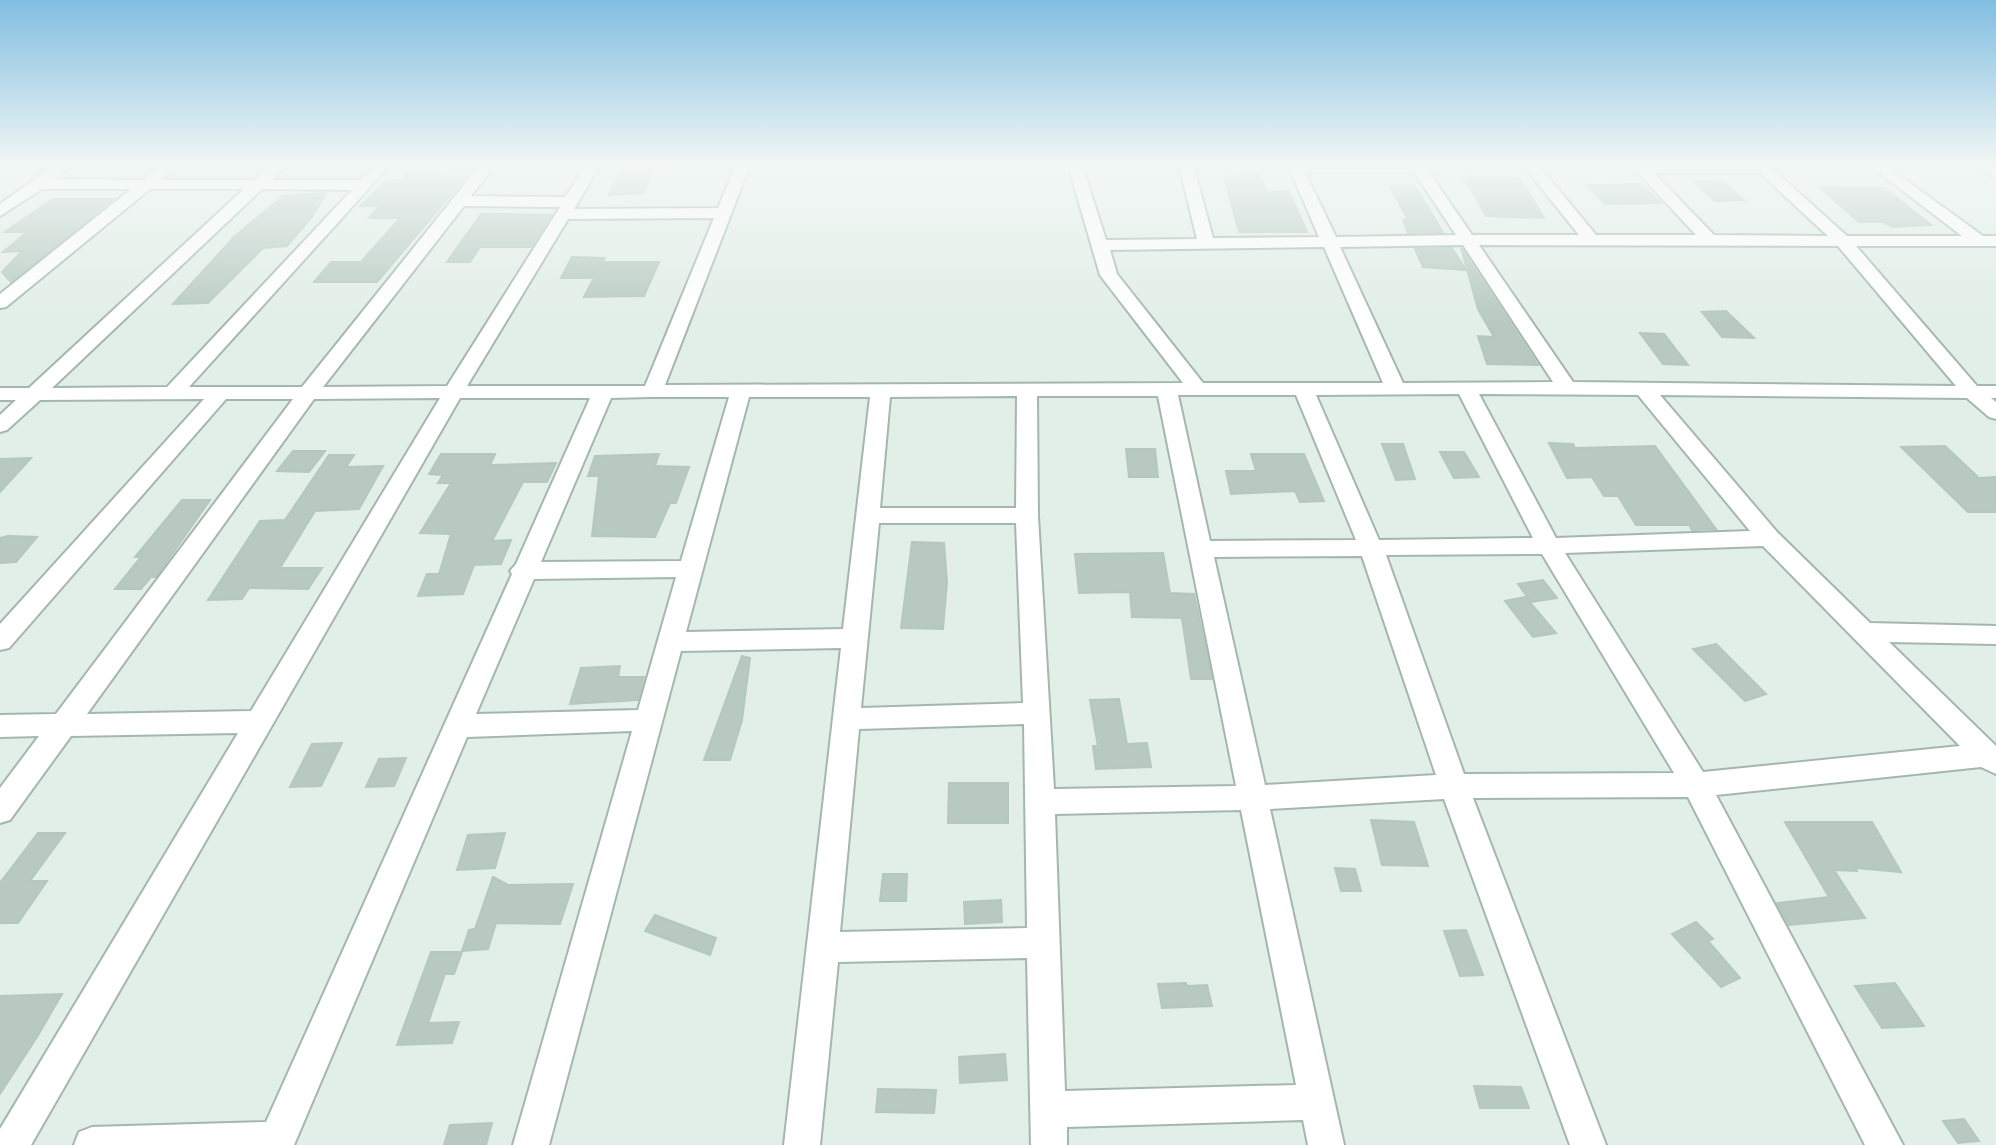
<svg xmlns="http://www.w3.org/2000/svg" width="1996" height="1145" font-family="Jost,sans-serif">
<rect width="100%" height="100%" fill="#e2eee8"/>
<g fill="#b7c9c1" stroke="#b4c8bf" stroke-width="2">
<path d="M622,165H654L644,193L609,195Z"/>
<path d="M407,174L467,176L377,282H314L331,262H361L400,218H369L380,206H360L387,180H401Z"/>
<path d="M1259,174L1267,192L1289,191L1307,232H1239L1224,176Z"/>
<path d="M1463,176L1520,178L1544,218L1486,216Z"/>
<path d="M1722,181L1744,200L1715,201L1694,182Z"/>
<path d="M1640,184L1661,203L1605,204L1586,185Z"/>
<path d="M1390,186H1415L1443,232L1408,233L1403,220H1408Z"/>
<path d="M1819,187L1885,188L1931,225L1892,227L1883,222H1859Z"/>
<path d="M326,193L312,217L287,246L263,248L208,303L173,304L234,237L283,196Z"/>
<path d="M53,199H113L11,282L2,272L22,251L3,252L27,232H5Z"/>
<path d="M481,214H506L551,215L531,247H480L470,262H447Z"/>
<path d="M1452,248L1466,270L1423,267L1415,249Z"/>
<path d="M1461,248L1538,365L1487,364L1478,336L1494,337L1478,309Z"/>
<path d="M572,257L605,258L602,262H659L644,296L584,297L602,262L591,278H561Z"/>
<path d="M1726,311L1754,338L1722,337L1702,312Z"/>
<path d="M1640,333L1664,334L1688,365L1663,364Z"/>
<path d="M1549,443L1573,444L1575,448L1655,446L1716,529L1692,530L1689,525H1636L1618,496H1604L1592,477L1567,478Z"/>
<path d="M1382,444H1403L1415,479L1396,480Z"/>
<path d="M1945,446L1979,478L1996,477V512H1968L1901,447Z"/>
<path d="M1126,449H1155L1158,477H1129Z"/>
<path d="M293,451H325L309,472L277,471Z"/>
<path d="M1440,452H1464L1479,477L1454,478Z"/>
<path d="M441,454H495L490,465L556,463L547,482H523L492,541L511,540L501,564L474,565L463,594L418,596L427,574H439L451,534L420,533L451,483H438L443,475L429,474Z"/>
<path d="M659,454L655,466L689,467L676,503H670L655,537L592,536L599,476H588L595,456Z"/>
<path d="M1251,454H1304L1324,501L1300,502L1295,491L1231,494L1226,471H1256Z"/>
<path d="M329,455H354L346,467L383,466L359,509L315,511L280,568H322L308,589L249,588L242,599L208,600L260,521L285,520Z"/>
<path d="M31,458L0,492V459Z"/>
<path d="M182,500H210L156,577H151L141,589H115L141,557H135Z"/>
<path d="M8,536L37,537L16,562L0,563V538Z"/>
<path d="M912,542L944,543L947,582L943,629L901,628Z"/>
<path d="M1163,553L1170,593L1194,594L1212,679H1191L1182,618L1132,617L1130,592L1079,593L1075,554Z"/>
<path d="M1543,580L1557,598L1531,602L1518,584Z"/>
<path d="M1525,597L1533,606L1556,633L1533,637L1505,601Z"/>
<path d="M1716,644L1766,694L1745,701L1693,649Z"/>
<path d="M742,656L750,658L742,720L730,760H704Z"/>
<path d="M620,666L618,677H644L638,700L570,704L581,668Z"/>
<path d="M1119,699L1127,744L1147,743L1151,767L1096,769L1093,746H1098L1090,700Z"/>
<path d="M342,743L321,786L290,787L312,744Z"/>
<path d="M406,758L394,786L366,787L379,759Z"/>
<path d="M949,783H1008V823H948Z"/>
<path d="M1371,820L1414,822L1428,866L1382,865Z"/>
<path d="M1785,822H1872L1901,872L1856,868L1857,871L1834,870L1865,918L1789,925L1777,903L1829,897Z"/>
<path d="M38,833H65L30,881H47L18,923H0V883Z"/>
<path d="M505,833L495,868L457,870L468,835Z"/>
<path d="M1335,868L1355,869L1361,891H1341Z"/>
<path d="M883,874H907L906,901H880Z"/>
<path d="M493,877L508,885L573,884L560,924L496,923L488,949L462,951L469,930L475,929Z"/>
<path d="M1001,900L1002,922L965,924L964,902Z"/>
<path d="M655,915L716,938L710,955L645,931Z"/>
<path d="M1696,922L1713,939L1708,941L1740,978L1721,987L1672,934Z"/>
<path d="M1466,930L1483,975L1460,976L1444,931Z"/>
<path d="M431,952H462L454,974H445L428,1023L459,1022L452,1043L397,1045Z"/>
<path d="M1186,983L1187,986L1207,985L1212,1006L1162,1008L1158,984Z"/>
<path d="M1895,983L1924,1026L1882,1028L1855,986Z"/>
<path d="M62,994L37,1037L0,1094V996Z"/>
<path d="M1005,1054L1007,1080L960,1083L959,1057Z"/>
<path d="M1474,1086L1521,1087L1529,1108H1480Z"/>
<path d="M878,1089L936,1090L934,1113L876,1112Z"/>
<path d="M1964,1119L1979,1141L1958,1143L1943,1121Z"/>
<path d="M492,1123L486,1145H444L450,1125Z"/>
</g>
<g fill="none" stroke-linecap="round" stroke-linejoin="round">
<defs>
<g id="minor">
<path d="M55,165H72L54,179L142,180L161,165H177L161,180H254L270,165H286L272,180H360L375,165H390L189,387H302L480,165H495L471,196L565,197L586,165H600L574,209L718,208L736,165H750L665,385L1183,383L1100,275L1068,165H1082L1106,240L1197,239L1179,165H1193L1213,238L1319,237L1288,165H1424L1472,235H1579L1523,165H1538L1596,235H1696L1631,165H1768L1847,236H1962L1869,165H1885L1983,236H1996V246H1856L1977,386H1996V398H1991L1996,402V419L1989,417L1967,398L1660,395L1777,532L1870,623L1996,626V644L1889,642L1996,746V774L1981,767L1716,795L1903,1145H1865L1688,797L1473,798L1606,1145H1570L1444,799L1270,809L1344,1145H1308L1303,1120L1067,1127V1145H1031L1027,958L838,962L820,1145H784L841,648L681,651L549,1145H513L632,731L467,737L294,1145H74L79,1132L92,1127L266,1122L512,574L510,571L516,564L590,398H460L31,1145H0V1129L238,733L71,736L10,820L0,823V788L39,736L0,737V715L56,714L293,399H226L9,648L0,650V624L204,399L40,400L7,430L0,432V415L16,400H0V388H29L244,189H150L6,307L0,308V294L131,189H42L0,216V204ZM1305,172H1414L1456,235L1336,237ZM1654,173H1760L1828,236L1714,235ZM262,189L352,190L167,387L52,388ZM464,206L560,207L447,386L323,387ZM714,218L645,386H467L568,219ZM1463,245L1553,382L1403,383L1340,247ZM1479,245L1838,246L1956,386L1573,382ZM1324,247L1383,383H1203L1117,274L1110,250ZM1459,394L1533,538L1379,540L1316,395ZM1479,394L1638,395L1750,531L1556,538ZM1178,395H1296L1356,540L1210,541ZM1017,396L1016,508H880L890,397ZM1037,396H1158L1236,786L1054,789L1038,516ZM650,397H729L681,561L541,562L611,398ZM749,397H870L843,629L686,632ZM440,398L251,711L87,714L314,399ZM879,523H1016L1023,703L861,708ZM1763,546L1960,746L1703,772L1565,553ZM1542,554L1674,773L1464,774L1386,555ZM1362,556L1436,775L1265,785L1214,557ZM676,577L638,710L476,714L534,579ZM1024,724L1027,928L840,932L859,729ZM1241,810L1296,1085L1065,1091L1055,814Z"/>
<path d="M1977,165H1994L1996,178Z"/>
</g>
</defs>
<use href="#minor" stroke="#a4b7af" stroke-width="4"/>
<use href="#minor" fill="#fff" fill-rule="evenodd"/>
</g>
<linearGradient id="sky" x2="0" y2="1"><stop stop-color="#81bee1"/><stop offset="0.51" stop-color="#f2f7f5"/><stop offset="1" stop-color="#f2f7f5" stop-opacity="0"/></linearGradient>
<rect width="1996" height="325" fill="url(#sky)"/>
</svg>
